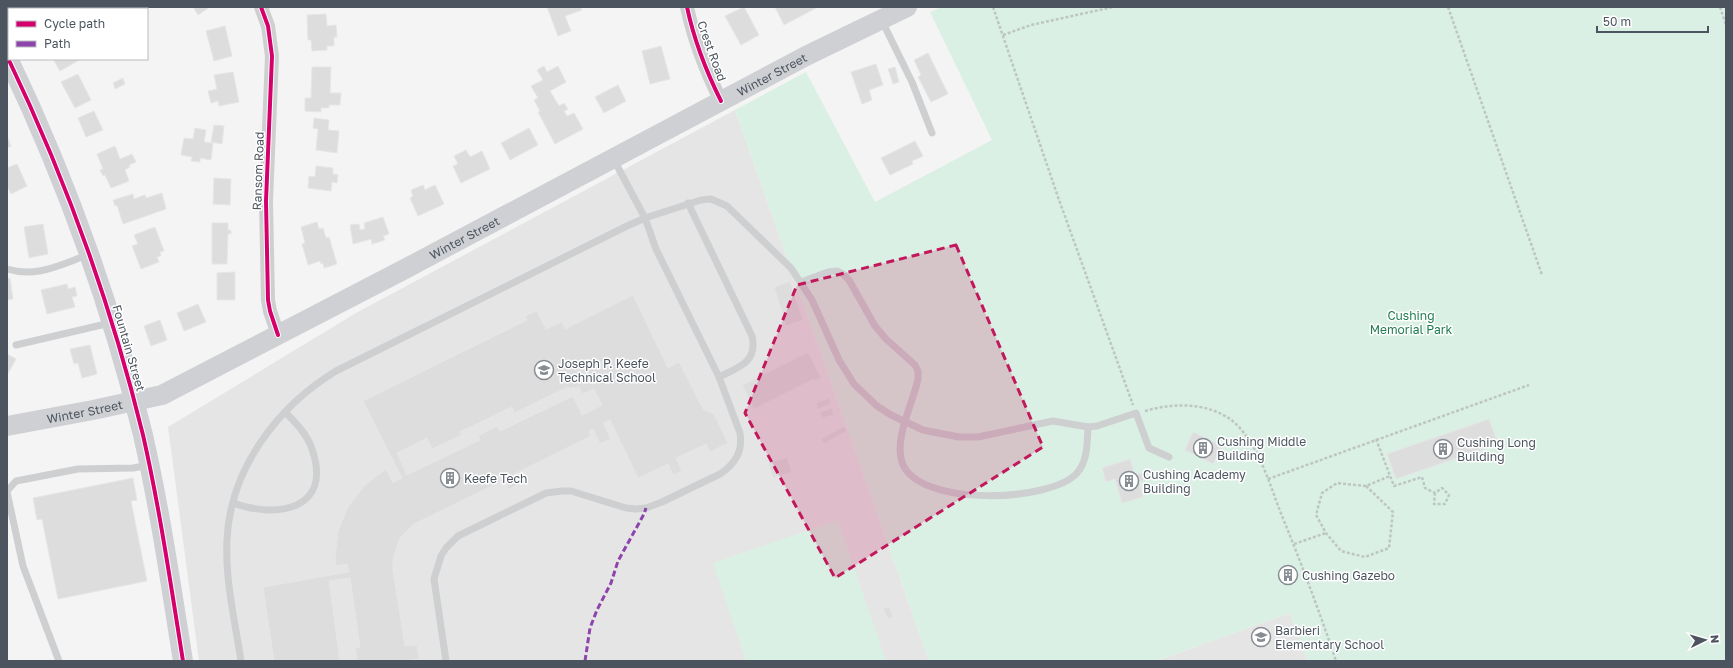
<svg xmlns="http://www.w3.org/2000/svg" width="1733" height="668" font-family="'Golos Text',sans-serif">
<rect width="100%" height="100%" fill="#f4f4f4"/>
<g fill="#e6e5e5">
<path d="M735,110L929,661H199L168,427L356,313Z"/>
<path d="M1290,613L1307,661H1156Z"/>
</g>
<g fill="#dbf0e4">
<path d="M942,7H1726V661H1307L1290,613L1156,661H929L735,110L806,72L875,202L992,140L930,12Z"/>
<path d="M838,520L886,661H746L713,563Z"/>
</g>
<g fill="#ddddde" stroke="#e5e6e6" fill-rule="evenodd">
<path d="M193,7H210L198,15Z"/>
<path d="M547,7H580L582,10L565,16L571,31L558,36Z"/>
<path d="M744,7L759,35L741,45L725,16Z"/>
<path d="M775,7H815L816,8L784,25Z"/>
<path d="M326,14L327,26L336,25L337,37H334V46H327V50L312,51L311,40H308L307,15Z"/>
<path d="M225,26L232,56L214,61L206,31Z"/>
<path d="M661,46L670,79L650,84L642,51Z"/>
<path d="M928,53L948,94L931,102L918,77L921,75L914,60Z"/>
<path d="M53,59H81L60,71Z"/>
<path d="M876,64L883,85L869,90L872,100L862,104L851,72Z"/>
<path d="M544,66L547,72L558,66L566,82L550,91L559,106L564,103L568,109L564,111L567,116L574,113L583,129L555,144L538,112L540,111L534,100L538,98L531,86L543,80L537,70Z"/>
<path d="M312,67H331L330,93H341L340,105H329V108H321V112L305,111V98H311Z"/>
<path d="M895,67L899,82L893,84L888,69Z"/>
<path d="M233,72L239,102L219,106L218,101L211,103L208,91L217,89L214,75Z"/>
<path d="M78,74L91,100L75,108L61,82Z"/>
<path d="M123,78L125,84L115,89L113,83Z"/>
<path d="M618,85L626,101L604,113L595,97Z"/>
<path d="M94,111L103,130L86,137L78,118Z"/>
<path d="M314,118L329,120L328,130L339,131L337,153L316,150L318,129L313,128Z"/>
<path d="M214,125L224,126L222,144L211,142Z"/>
<path d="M195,128L206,130L204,142L213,143L211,160L200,158V162L191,161L192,157L181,155L184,138L193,139Z"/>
<path d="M529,128L538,145L510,160L501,143Z"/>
<path d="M7,136L11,146L7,148Z"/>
<path d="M915,141L923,156L912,161L913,164L890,175L881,158Z"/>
<path d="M115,146L120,159L132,154L136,162L129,165L130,167L125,170L129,181L111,188L105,175L103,176L100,170L103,169L97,154Z"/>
<path d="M466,150L470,157L482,151L490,169L461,183L453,166L458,164L454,156Z"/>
<path d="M17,164L27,186L11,194L7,186V168Z"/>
<path d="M316,166L333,168V174L338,175L337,183L332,182L331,191L308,188L309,176L315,177Z"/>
<path d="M214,178L231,179L230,205L213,204Z"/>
<path d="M423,185L425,190L435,185L444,204L418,216L410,198L413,196L411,190Z"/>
<path d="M162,193L166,209L123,224L117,205L115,206L113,200L133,194L134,199L145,195L146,198Z"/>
<path d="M383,217L389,234L383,236L385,240L372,244L371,239L353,244L350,225L359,224L360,230L365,229L364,223Z"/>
<path d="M317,222L319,229L323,228L326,238L329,237L337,264L324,268L323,263L321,264L320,261L308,265L302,244L305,243L301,227Z"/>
<path d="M212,223H228V230H231V234H228L227,264H212Z"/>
<path d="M43,224L48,254L29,258L24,227Z"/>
<path d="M155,227L164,251L160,252L161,256L157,257L159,262L141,269L132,246L138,244L134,235Z"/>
<path d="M235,272V300H217V273Z"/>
<path d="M10,278L13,299L7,300V279Z"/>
<path d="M790,281L803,320L786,326L774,287Z"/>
<path d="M67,284L68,289L75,287L77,296L72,297L75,307L47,314L41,290Z"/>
<path d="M633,295L668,368L679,362L703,409L714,414L728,443L710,452L706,444L676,458L682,471L673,475L668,464L638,478L610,420L603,423L611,439L600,444L593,429L589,431L591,436L514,474L519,484L509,489L502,474L497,477L500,482L414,524L400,538L393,559V570L405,646L417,645L419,659L406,661H357L355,648L360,647L350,578L329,581L340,661H274L263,587L349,572L347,564L336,566L335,557L338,531L348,507L364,486L386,469L393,483L402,478L363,401L527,320L525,316L537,311L546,329L562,322L565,329ZM568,387L569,389L574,387L575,389L579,387L582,394L594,389L602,405L582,415L573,396L500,431L497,426L478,436L480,440L407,475L397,453L427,438L432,449L462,435L460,432L512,407L514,413Z"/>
<path d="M198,304L206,322L184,331L177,313Z"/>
<path d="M160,320L167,340L151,346L144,326Z"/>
<path d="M90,345L97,374L82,378L78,363L74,364L70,349Z"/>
<path d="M808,352L821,378L815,381L814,379L754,409L742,385Z"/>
<path d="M7,354L16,359L7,375Z"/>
<path d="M829,398L831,404L818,409L816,403Z"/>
<path d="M832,408L834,415L822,418L820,412Z"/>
<path d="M1489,419L1498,444L1396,479L1387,454Z"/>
<path d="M844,426L847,431L824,444L821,439Z"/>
<path d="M1193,432L1222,446L1213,464L1185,450Z"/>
<path d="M787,457L792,472L773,478L768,463Z"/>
<path d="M1130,459L1135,475L1142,473L1144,480L1139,482L1143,497L1122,503L1115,479L1106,482L1102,468Z"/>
<path d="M133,478L137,500L131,501L147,581L58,599L42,519L37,520L33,498Z"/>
<path d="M1289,567L1294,580L1287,583L1281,570Z"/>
<path d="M889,606L893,617L888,619L883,609Z"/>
</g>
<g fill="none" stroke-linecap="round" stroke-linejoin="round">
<g stroke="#bdc6c4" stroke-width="2.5" stroke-dasharray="3 2" stroke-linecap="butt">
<path d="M993,7L1058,197L1133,405"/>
<path d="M1448,7L1542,275"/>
<path d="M1720,7L1726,25"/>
<path d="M1003,35L1031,25L1113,7"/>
<path d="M1145,411C1173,403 1205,402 1230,419C1256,438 1269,482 1280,511C1300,560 1319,610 1336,661"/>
<path d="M1376,439L1394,486L1422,477L1425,488L1435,493L1442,488L1449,495L1445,504H1434L1435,493"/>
<path d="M1268,479L1529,385"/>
<path d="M1366,486L1393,512L1389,548L1365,557L1341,551L1326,533L1316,515L1322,493L1337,483L1366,486L1390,476"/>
<path d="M1294,544L1326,533"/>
</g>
<g stroke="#cecfd1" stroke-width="7">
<path d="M882,21L912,82L932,133"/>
<path d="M688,203L752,336C758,362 739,367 719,377"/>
<path d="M7,269C37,278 59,265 88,255"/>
<path d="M801,282L828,272L837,271L843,274L849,280L875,326L886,339L915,365L918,371V379C913,403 894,438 902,462C916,507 1050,503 1077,473C1088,461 1087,442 1088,427"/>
<path d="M16,345L110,323"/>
<path d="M7,491L16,481L78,469L133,468L149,465"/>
<path d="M7,492L23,566L59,661"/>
<path d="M233,503C277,519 333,510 312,449C307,434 296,423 285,412"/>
<path d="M241,661C235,621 225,581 227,540C230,469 277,407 336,371L627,226L645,218L701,200L711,199L727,206L791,268L812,300L839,360L854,384L877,406L891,415L923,430L959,437H978L1053,421L1088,427L1097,426L1136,413L1149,448L1169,457"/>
<path d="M446,661L434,579L441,556L446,548L458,536L546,493L562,491H571L626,508L636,509L646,508L662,502L720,474C735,464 743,452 740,433L719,377L656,249L645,218L614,160"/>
</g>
<g stroke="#cecfd1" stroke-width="14">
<path d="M261,7L268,26L272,56L266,201L268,300L270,311L278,335"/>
<path d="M687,7C694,40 706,71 721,101"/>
</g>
<g stroke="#ced0d3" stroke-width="20">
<path d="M7,56C65,177 111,304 143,435C160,510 171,586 183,661"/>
<path id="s1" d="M7,426L93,410L162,395L401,271L806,56L907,7"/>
</g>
<path stroke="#8e44ad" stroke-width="3" stroke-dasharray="6 3" stroke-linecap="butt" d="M585,661L590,628L597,610L611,583L618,561L644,514L646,508"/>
<defs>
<g id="cycleway">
<path d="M261,7L268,26L272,56L266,201L268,300L270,311L278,335"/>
<path d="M687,7C694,40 706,71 721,101"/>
<path d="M7,56C65,177 111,304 143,435C160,510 171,586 183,661"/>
</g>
</defs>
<use href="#cycleway" stroke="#fff" stroke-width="6"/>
<use href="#cycleway" stroke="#d6006c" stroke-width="4"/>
</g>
<path fill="#c2185b" fill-opacity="0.2" stroke="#c2185b" stroke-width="3" stroke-dasharray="8 5" stroke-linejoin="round" d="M956,245L1043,447L835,578L745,413L797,285Z"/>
<defs>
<symbol id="school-ring" viewBox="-11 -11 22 22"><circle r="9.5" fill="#fff" stroke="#878d93" stroke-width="1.5"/><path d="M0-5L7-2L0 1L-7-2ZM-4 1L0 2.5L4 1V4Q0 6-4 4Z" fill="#878d93"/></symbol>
<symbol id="building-ring" viewBox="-11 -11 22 22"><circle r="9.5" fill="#fff" stroke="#878d93" stroke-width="1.5"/><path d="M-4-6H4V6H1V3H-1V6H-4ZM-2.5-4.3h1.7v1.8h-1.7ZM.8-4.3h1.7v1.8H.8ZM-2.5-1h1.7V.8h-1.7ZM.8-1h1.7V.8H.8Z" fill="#878d93"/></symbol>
</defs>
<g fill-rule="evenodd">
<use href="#school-ring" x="533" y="359" width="22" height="22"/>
<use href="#building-ring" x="1192" y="437" width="22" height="22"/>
<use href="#building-ring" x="1432" y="438" width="22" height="22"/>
<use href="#building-ring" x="439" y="467" width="22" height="22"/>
<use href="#building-ring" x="1118" y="470" width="22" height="22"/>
<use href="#building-ring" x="1277" y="564" width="22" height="22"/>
<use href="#school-ring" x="1250" y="626" width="22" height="22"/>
</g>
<g text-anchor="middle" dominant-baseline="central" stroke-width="3" stroke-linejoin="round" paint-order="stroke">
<g font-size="12" fill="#4c555f" stroke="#fff">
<text transform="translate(712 51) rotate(70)">Crest Road</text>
<text stroke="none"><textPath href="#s1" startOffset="847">Winter Street</textPath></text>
<text transform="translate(258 171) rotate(-88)">Ransom Road</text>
<text stroke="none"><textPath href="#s1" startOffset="499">Winter Street</textPath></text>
<text transform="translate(129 348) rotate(74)">Fountain Street</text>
<text stroke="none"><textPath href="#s1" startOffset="79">Winter Street</textPath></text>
</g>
<g font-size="12" fill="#207c52" stroke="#fff">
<text x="1411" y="315">Cushing<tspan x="1411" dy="14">Memorial Park</tspan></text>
</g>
<g font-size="12" fill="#4c555f" stroke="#fff" text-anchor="start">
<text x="558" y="363">Joseph P. Keefe<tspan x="558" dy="14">Technical School</tspan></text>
<text x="1217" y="441">Cushing Middle<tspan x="1217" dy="14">Building</tspan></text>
<text x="1457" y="442">Cushing Long<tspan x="1457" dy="14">Building</tspan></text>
<text x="1143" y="474">Cushing Academy<tspan x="1143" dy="14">Building</tspan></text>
<text x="464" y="478">Keefe Tech</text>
<text x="1302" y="575">Cushing Gazebo</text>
<text x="1275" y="630">Barbieri<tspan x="1275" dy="14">Elementary School</tspan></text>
</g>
</g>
<rect width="1733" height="668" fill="none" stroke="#4c555f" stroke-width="16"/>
<rect x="8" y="8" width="140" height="52" fill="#ffffff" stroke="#b7bbbf"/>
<rect x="16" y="21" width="20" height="6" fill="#d6006c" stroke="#b7bbbf"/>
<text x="44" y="28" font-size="12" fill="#4c555f">Cycle path</text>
<rect x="16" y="41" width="20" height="6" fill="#8e44ad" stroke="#b7bbbf"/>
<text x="44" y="48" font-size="12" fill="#4c555f">Path</text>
<g transform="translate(1705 640) rotate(85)" stroke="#ffffff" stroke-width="3" paint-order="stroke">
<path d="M0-3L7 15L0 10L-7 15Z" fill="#4c555f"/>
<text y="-6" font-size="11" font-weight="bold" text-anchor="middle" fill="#4c555f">N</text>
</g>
<path d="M1597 26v6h111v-6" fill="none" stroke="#4c555f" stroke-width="2"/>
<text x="1603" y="26" font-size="12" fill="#4c555f" stroke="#ffffff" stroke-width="3" paint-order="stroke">50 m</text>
</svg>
